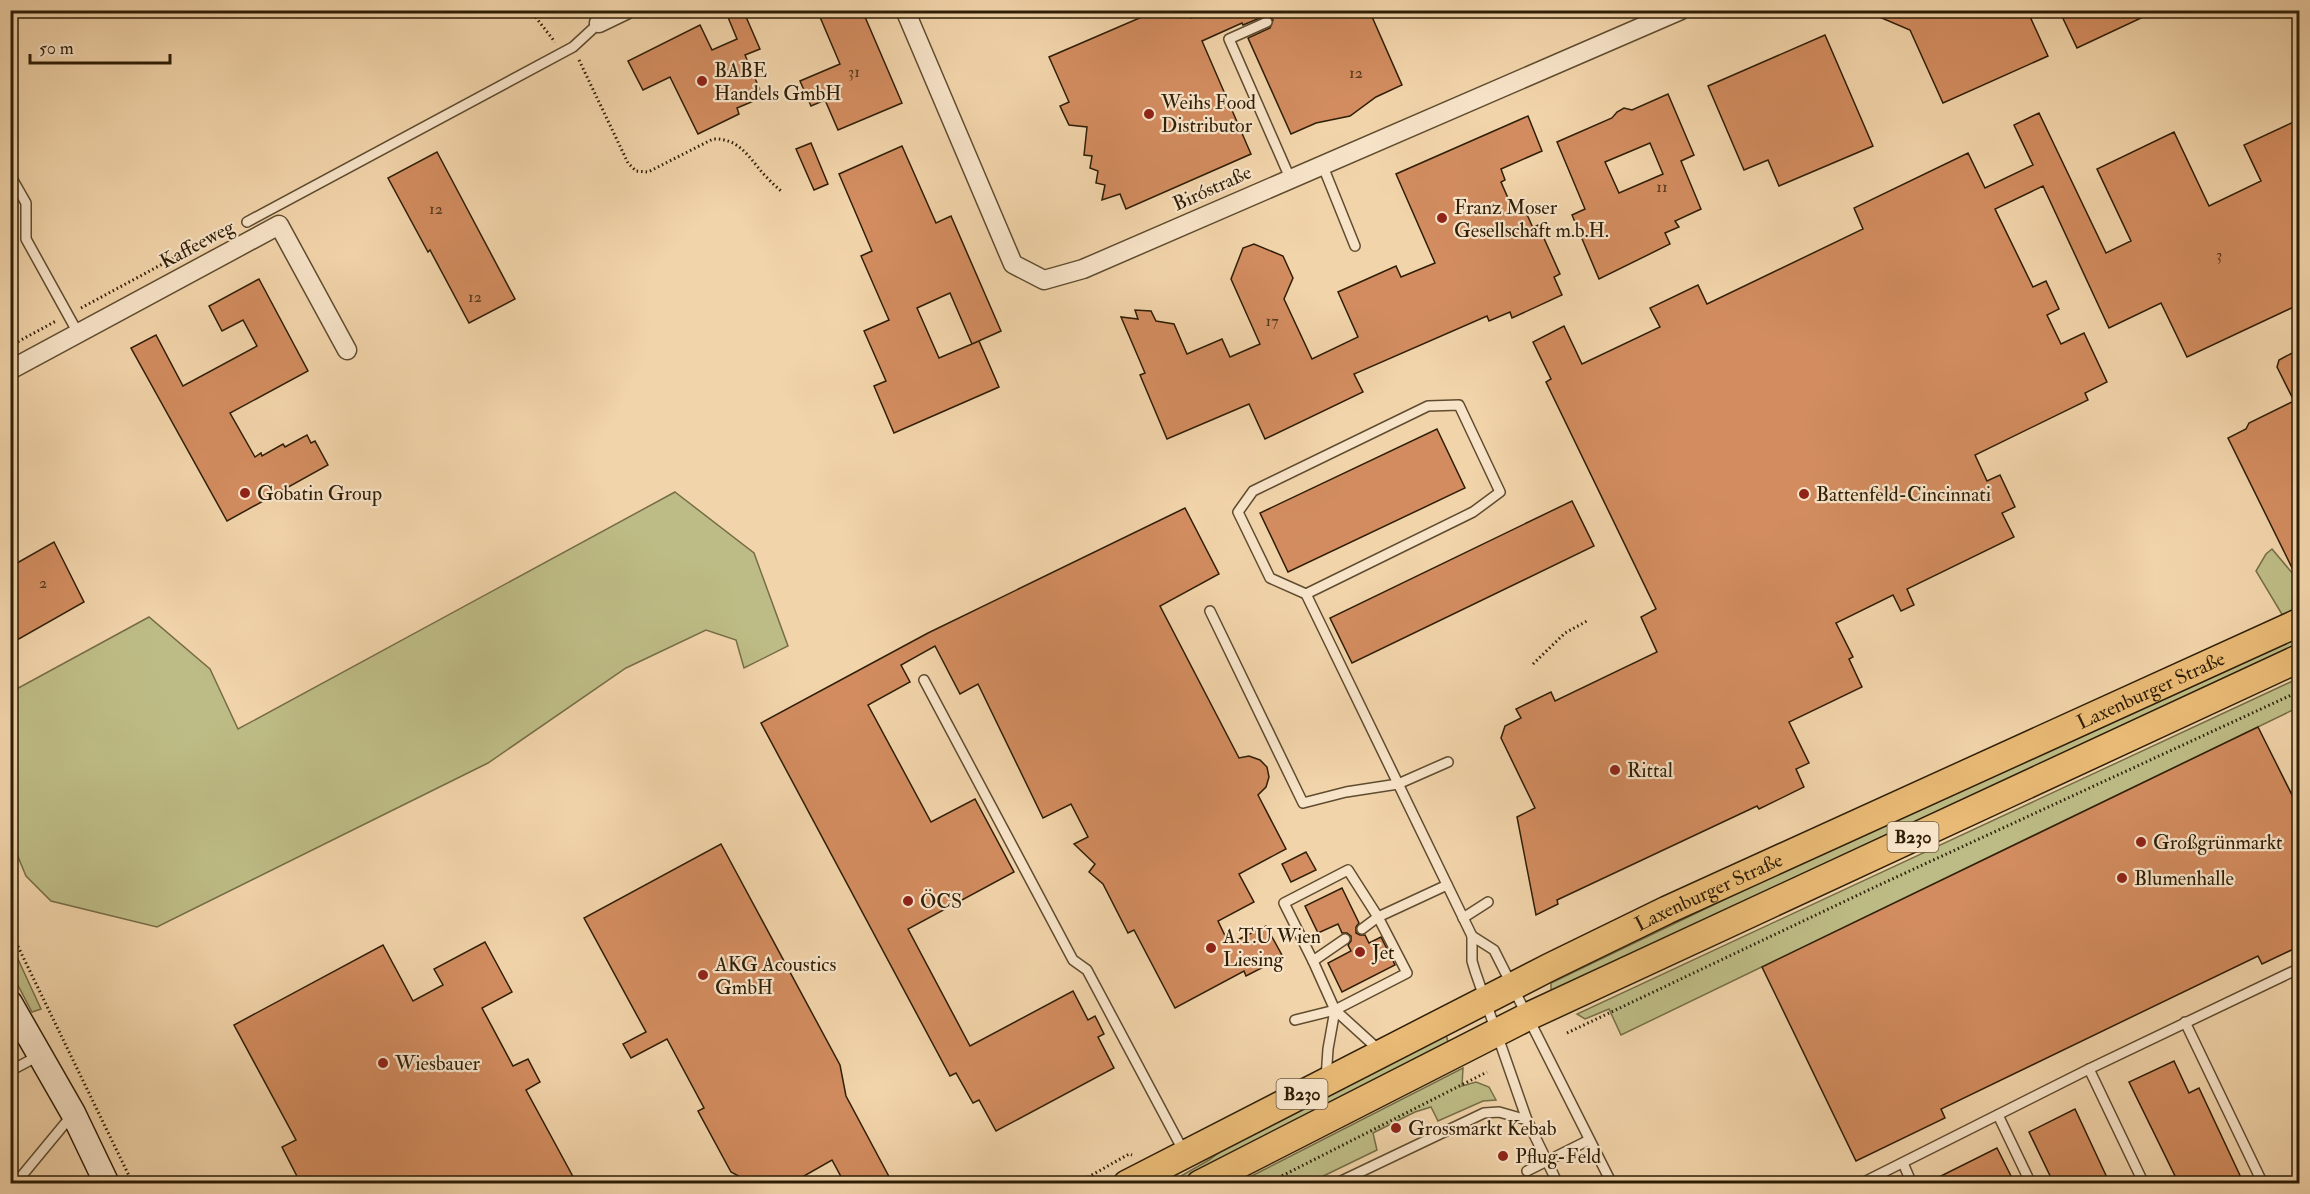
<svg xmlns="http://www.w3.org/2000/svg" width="2310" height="1194" font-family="'IM FELL Double Pica',serif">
<rect width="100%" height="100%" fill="#f2d4aa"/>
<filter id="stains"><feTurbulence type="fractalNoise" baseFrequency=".00333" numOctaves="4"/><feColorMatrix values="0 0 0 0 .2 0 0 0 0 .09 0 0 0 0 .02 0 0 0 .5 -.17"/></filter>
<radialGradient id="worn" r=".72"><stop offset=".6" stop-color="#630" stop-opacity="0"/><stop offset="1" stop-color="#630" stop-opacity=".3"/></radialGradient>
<g fill="#bebc86" stroke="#766d46" stroke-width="1.5">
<path d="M675,492L754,553L788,646L744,668L736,640L706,630L626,668L488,763L157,927L51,901L26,876L11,840V692L149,617L210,669L238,729Z"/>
<path d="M2272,549L2299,581V608L2283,616L2256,571L2266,554Z"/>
<path d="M2299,635V646L1553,992L1551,989V983L1767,879Z"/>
<path d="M2299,678V707L1621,1035L1609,1009L1585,1019L1577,1014Z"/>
<path d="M10,944H11L41,1009L32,1012L11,972Z"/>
<path d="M1446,1034L1449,1046L1178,1183L1167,1184L1209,1160L1229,1145Z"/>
<path d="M1463,1068L1462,1086L1476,1082L1489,1087L1496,1100L1483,1101L1438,1121L1431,1107L1415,1112L1373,1133L1377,1150L1309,1183H1238Z"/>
</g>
<g fill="#d28c5f" stroke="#2e1e06" stroke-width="1.5" fill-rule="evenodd">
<path d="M725,10H743L760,49L745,55L763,97L737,108L739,114L698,134L670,77L643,90L628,61L700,25L712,50L737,39Z"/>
<path d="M817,10H862L902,103L838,130L825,100L811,106L800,81L840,64Z"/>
<path d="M1158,10H1188L1191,18L1208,10H1369L1402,85L1376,97L1350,116L1316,123L1291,134L1248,38L1270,28L1273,20L1267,15L1243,25L1242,23L1202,41L1251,154L1126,209L1120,194L1102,200L1105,185L1096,183L1098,171L1090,168L1092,156L1084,155L1087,127L1069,125L1060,106L1069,102L1049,57Z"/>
<path d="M1863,10H2027L2048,56L1943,103L1910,30Z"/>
<path d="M2059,10H2158L2077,48Z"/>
<path d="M1825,35L1873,146L1779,186L1768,160L1744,170L1708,86Z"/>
<path d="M1668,94L1694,155L1681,161L1701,209L1675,221L1679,227L1665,233L1670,244L1599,279L1572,215L1585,209L1557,142L1612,118L1617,112L1624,108L1632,110ZM1650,143L1663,174L1619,193L1605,162Z"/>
<path d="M2039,113L2106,253L2131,241L2097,169L2174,132L2209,206L2261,181L2244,145L2300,119V304L2187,357L2161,303L2109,328L2043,186L1995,209L2033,287L2046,281L2059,309L2047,315L2061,344L2084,333L2107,382L2085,393L2088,400L1975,455L1987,481L2000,475L2015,507L2002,513L2014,537L1907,589L1914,605L1901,611L1893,595L1836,623L1853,657L1849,659L1862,687L1789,722L1809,763L1796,769L1804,787L1759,809L1757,806L1557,900L1558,904L1536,915L1517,817L1535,808L1501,738L1505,726L1521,718L1516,709L1551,692L1555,701L1657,652L1641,617L1656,609L1546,382L1551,379L1533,342L1564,326L1582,364L1660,327L1650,308L1698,285L1707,304L1863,229L1854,208L1968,153L1985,188L2033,165L2014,125Z"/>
<path d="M1528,116L1542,151L1501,169L1505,180L1501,182L1515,214L1525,210L1533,228L1538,225L1560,274L1554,277L1562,295L1512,318L1510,312L1489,321L1487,316L1354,374L1363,392L1265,439L1249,404L1167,439L1140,375L1145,373L1121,317L1138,319L1135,310L1151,311L1156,321L1174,324L1187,354L1222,339L1230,357L1260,344L1231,279L1243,248L1254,244L1283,256L1293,278L1284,299L1312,359L1358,337L1338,292L1396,266L1401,277L1435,263L1396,174Z"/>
<path d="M811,143L828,184L814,190L796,149Z"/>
<path d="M902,146L936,223L951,216L1001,331L972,344L950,293L917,308L939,358L979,341L999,387L894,433L874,386L886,381L864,331L889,320L861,256L872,251L839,174Z"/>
<path d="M437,152L515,299L469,323L430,250L428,252L388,178Z"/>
<path d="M259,279L308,371L230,413L255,457L261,453L262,456L283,444L285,447L307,435L311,443L315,441L328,465L227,521L131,348L156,335L183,386L257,346L243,320L222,331L209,306Z"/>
<path d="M2292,353L2300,357V584L2228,438L2246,429L2249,423L2294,401L2277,367L2279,360Z"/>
<path d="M1437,429L1465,488L1288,572L1260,513Z"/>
<path d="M1572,501L1594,546L1352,663L1330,618Z"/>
<path d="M1185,508L1219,574L1160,606L1239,758L1249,756L1260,760L1267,767L1269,777L1266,787L1258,795L1286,849L1239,874L1254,902L1218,921L1229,944L1266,926L1283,957L1246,976L1244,971L1175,1008L1134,930L1128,933L1103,884L1089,872L1095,864L1074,844L1088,837L1071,804L1043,818L978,684L960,694L935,646L901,665L910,682L868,705L931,822L975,799L1014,872L908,929L970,1046L1073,991L1088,1020L1095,1016L1104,1034L1098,1037L1114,1068L996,1131L979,1100L973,1103L956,1073L950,1076L761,723L928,633Z"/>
<path d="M54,542L84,602L10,644V567Z"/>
<path d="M2258,727L2300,811V946L2262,964L2258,956L1941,1109L1945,1118L1856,1161L1762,967Z"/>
<path d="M721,844L840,1065L846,1096L893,1184H845L832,1160L790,1184H748L746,1180L731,1172L698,1111L704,1108L667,1039L631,1058L623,1044L646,1032L584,918Z"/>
<path d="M1306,852L1316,870L1291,882L1282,864Z"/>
<path d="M1342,888L1359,923L1356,927V933L1360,935H1365L1369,943L1381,937L1395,965L1342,992L1328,963L1351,951L1348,945L1351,941V936L1347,933H1342L1338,924L1318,933L1305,906Z"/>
<path d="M485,942L512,992L482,1008L513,1066L528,1059L540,1082L526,1090L577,1184H301L282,1147L296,1140L234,1025L383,945L413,1001L443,985L434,969Z"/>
<path d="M2174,1061L2189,1093L2199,1088L2244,1184H2179L2129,1082Z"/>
<path d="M2075,1109L2110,1184H2054L2029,1132Z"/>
<path d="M1997,1148L2015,1184H1925Z"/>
</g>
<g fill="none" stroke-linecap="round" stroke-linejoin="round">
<defs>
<g id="lane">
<path d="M1267,22L1229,39L1290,178"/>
<path d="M1322,164L1355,246"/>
<path d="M10,175L26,203V239L78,333"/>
<path d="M247,222L573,47L599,23"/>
<path d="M1459,405L1500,492L1473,512L1306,594L1270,578L1238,512L1253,491L1428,406Z"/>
<path d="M1306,594L1472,936"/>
<path d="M1210,611L1303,803L1346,792L1398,784L1448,762"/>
<path d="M924,680L1073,960L1087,970L1184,1152"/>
<path d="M1463,918L1488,902"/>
<path d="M1362,929L1378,917L1447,885"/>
<path d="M1345,939L1313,961L1335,1010L1379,1050"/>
<path d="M1295,1020L1335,1010L1407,973L1378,917L1348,870L1284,903L1313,961"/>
<path d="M2185,1022L2263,1184"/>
<path d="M2089,1069L2144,1184"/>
<path d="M10,1071L40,1055"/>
<path d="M1326,1079L1328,1049L1335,1010"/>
<path d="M1998,1115L2031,1184"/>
<path d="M1903,1163L1912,1184"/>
<path d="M1527,1171L1589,1140"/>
<path d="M15,1184L72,1115"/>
<path d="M1335,1184L1484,1113L1499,1112L1527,1120"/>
<path d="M1558,1184L1527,1120L1475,971L1472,961V936L1494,950L1612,1184"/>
<path d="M1860,1184L2089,1069L2300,968"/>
</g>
<g id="street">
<path d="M905,10L1013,264L1044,280L1083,269L1681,10"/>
<path d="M599,23L626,10"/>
<path d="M10,370L279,225L347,350"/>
</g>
<path id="secondary" d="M10,1003L73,1113L107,1184"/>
<g id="primary">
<path id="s1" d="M1127,1184L1550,967L1667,910L2300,622"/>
<path d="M1200,1184L1527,1017L2300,658"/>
</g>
</defs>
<use href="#lane" stroke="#5f4c2f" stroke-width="12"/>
<use href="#street" stroke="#5f4c2f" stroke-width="21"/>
<use href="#secondary" stroke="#2e1e06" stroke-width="27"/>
<use href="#primary" stroke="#2e1e06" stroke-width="30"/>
<g stroke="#2e1e06" stroke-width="3" stroke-dasharray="1.5 3" stroke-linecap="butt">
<path d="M530,10L555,42"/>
<path d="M579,60L628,163L636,171L648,172L713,139C737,138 747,154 761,171C767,178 774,185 781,191"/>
<path d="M81,308L233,226"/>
<path d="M10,346L56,321"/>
<path d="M1533,664L1565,633L1587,621"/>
<path d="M10,930L133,1184"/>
<path d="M1567,1033L1877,886L2300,691"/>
<path d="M1076,1184L1129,1154L1132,1155"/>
<path d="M1266,1184L1487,1072"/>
</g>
<use href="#lane" stroke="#f7e3c8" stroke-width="9"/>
<use href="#street" stroke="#f7e3c8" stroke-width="18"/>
<use href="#secondary" stroke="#f7e3c8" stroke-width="24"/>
<use href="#primary" stroke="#e9ba75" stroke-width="27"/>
</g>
<g fill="#8f2418" stroke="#f7e3c8" stroke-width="2">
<circle cx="702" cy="81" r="6"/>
<circle cx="1149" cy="114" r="6"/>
<circle cx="1442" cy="218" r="6"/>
<circle cx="245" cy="493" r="6"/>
<circle cx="1804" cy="494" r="6"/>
<circle cx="1615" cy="770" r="6"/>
<circle cx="2141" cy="842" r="6"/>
<circle cx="2122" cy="878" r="6"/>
<circle cx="908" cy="901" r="6"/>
<circle cx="1211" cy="948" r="6"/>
<circle cx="1360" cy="952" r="6"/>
<circle cx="703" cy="975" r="6"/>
<circle cx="383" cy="1063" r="6"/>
<circle cx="1396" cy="1128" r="6"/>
<circle cx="1503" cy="1156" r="6"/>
</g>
<g text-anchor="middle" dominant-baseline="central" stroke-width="4.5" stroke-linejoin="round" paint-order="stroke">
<g font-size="16" fill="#573a1c">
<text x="854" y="72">31</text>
<text x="1356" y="73">12</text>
<text x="1662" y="187">11</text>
<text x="436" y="209">12</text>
<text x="2219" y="255">3</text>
<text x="475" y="297">12</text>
<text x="1272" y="321">17</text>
<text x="43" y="583">2</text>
</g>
<g fill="#f7e3c8" stroke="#6a5940" stroke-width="1.5">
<rect x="1887.5" y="822" width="51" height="30" rx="4.5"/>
<rect x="1276.5" y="1079" width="51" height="30" rx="4.5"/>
</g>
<g font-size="18" font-weight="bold" fill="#2e1e06">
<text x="1913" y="837">B230</text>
<text x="1302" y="1094">B230</text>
</g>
<g font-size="20" fill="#2e1e06" stroke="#f7e3c8" text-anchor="start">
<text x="714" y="70">BABE<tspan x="714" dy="23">Handels GmbH</tspan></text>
<text x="1161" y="102">Weihs Food<tspan x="1161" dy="23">Distributor</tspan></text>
<text x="1454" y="207">Franz Moser<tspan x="1454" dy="23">Gesellschaft m.b.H.</tspan></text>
<text x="257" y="493">Gobatin Group</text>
<text x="1816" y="494">Battenfeld-Cincinnati</text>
<text x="1627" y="770">Rittal</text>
<text x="2153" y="842">Großgrünmarkt</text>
<text x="2134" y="878">Blumenhalle</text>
<text x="920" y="901">ÖCS</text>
<text x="1223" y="936">A.T.U Wien<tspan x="1223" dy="23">Liesing</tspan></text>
<text x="1372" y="952">Jet</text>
<text x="715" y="964">AKG Acoustics<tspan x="715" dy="23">GmbH</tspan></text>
<text x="395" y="1063">Wiesbauer</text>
<text x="1408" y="1128">Grossmarkt Kebab</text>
<text x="1515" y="1156">Pflug-Feld</text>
</g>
<g font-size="20" fill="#2e1e06" stroke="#f7e3c8">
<text transform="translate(1212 188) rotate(-24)">Biróstraße</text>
<text transform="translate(197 244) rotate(-28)">Kaffeeweg</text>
<text stroke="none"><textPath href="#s1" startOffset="1137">Laxenburger Straße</textPath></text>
<text stroke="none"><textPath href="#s1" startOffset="651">Laxenburger Straße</textPath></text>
</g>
</g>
<rect width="2310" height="1194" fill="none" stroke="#f2d4aa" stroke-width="36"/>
<rect x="12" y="12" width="2286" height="1170" fill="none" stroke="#2e1e06" stroke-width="3"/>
<rect x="18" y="18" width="2274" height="1158" fill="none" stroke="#2e1e06" stroke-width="1.5"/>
<path d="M30 54v9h140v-9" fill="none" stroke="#2e1e06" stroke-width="3"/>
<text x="39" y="54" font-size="18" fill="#2e1e06" stroke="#f7e3c8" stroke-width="4.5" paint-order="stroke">50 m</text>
<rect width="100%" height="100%" filter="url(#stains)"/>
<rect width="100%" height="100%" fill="url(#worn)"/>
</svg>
